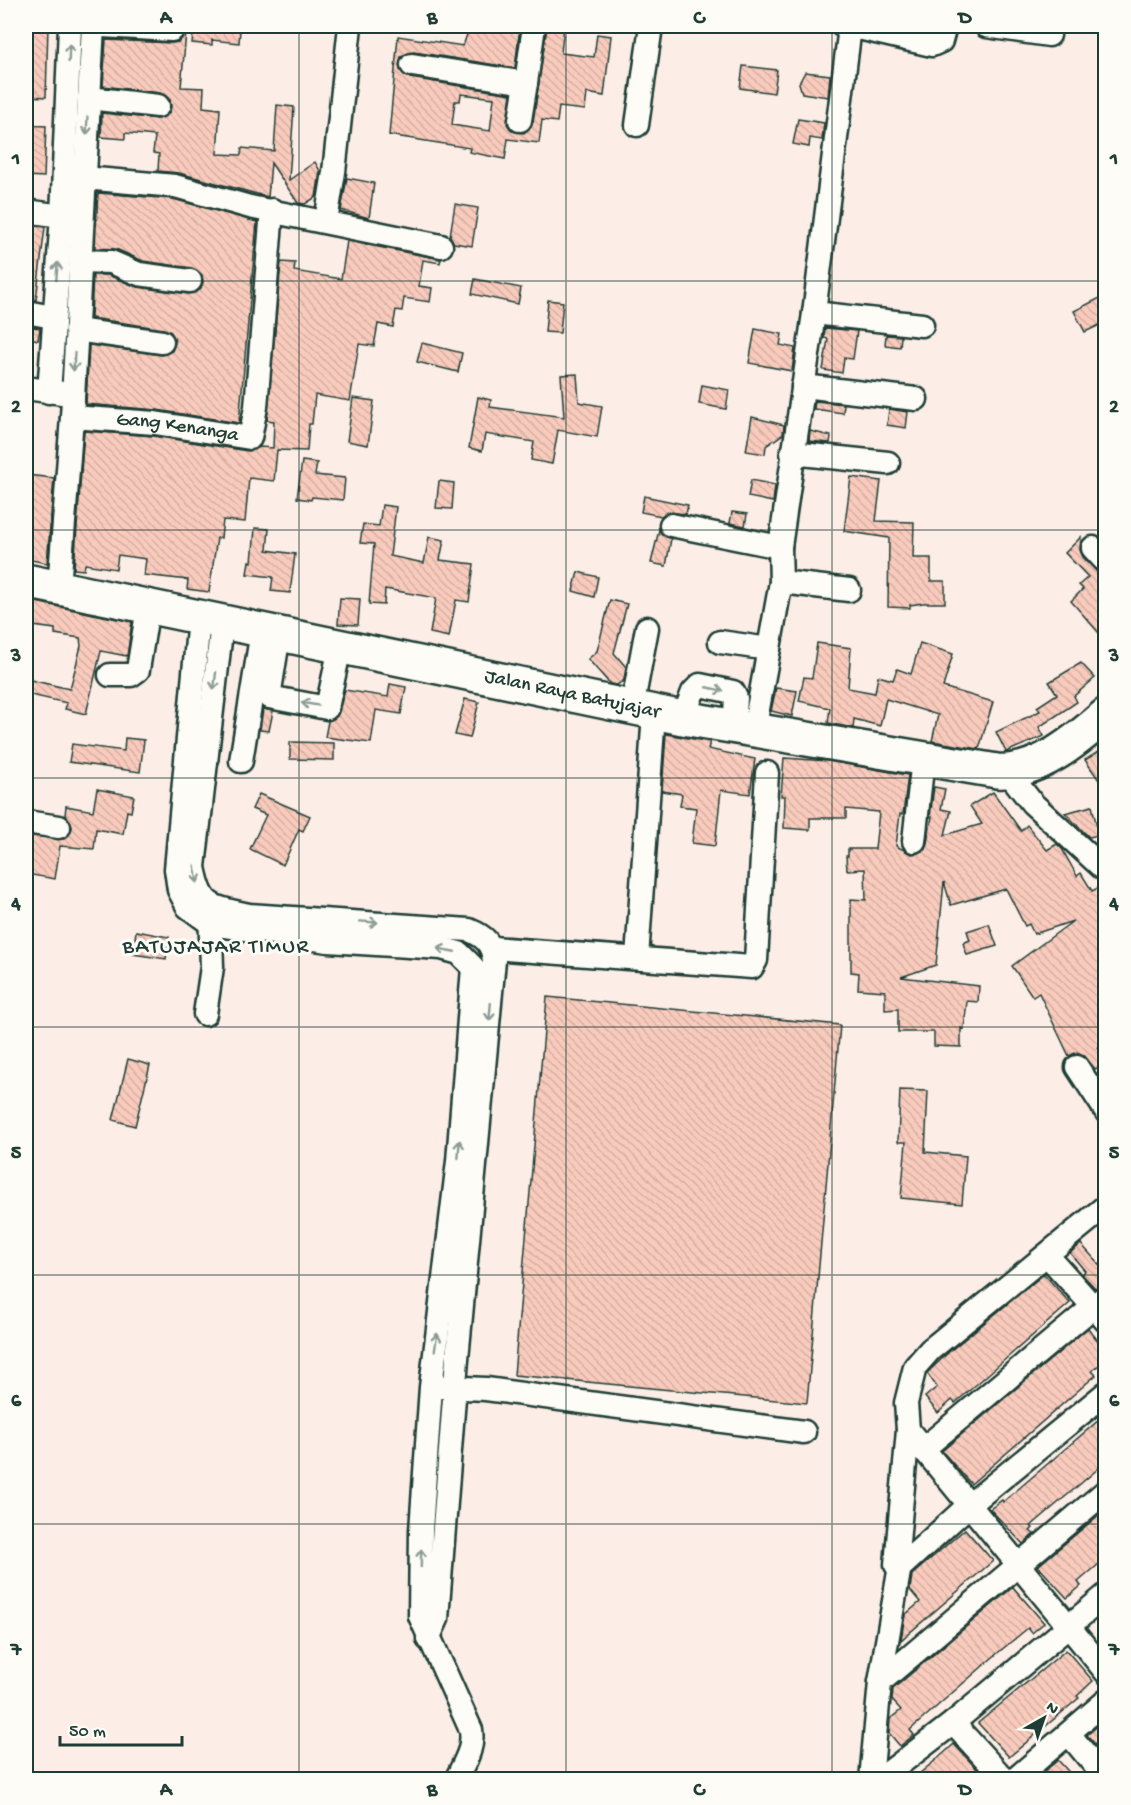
<svg xmlns="http://www.w3.org/2000/svg" width="1131" height="1805" font-family="'Gochi Hand',sans-serif">
<defs>
<pattern id="building-back-hatch" width="6" height="6" patternUnits="userSpaceOnUse" patternTransform="scale(1.5)"><rect width="6" height="6" fill="#f9cbbd"/><path d="M-1 5l2 2M0 0l6 6M5-1l2 2" fill="none" stroke="#d5afa3"/></pattern>
</defs>
<rect width="100%" height="100%" fill="#fcede6"/>
<filter id="ink" filterUnits="userSpaceOnUse"><feTurbulence type="fractalNoise" baseFrequency=".0167" numOctaves="2"/><feDisplacementMap in="SourceGraphic" scale="12" xChannelSelector="R" yChannelSelector="G"/><feConvolveMatrix kernelMatrix="1 2 1 2 8 2 1 2 1" color-interpolation-filters="sRGB"/></filter>
<g filter="url(#ink)">
<g fill="url(#building-back-hatch)" stroke="#1f3d34" stroke-width="1.5" fill-rule="evenodd">
<path d="M26,26H48L46,97L26,96Z"/>
<path d="M194,26H234V30H240L239,43L212,40V45L192,43Z"/>
<path d="M470,26H520L515,68L414,52L401,57L400,70L410,78L511,94L507,124L512,131L524,133L533,122L547,26H564L561,53L594,57L597,34L611,36L604,96L587,93L585,110L559,107L557,122L542,120L539,143L508,139L505,159L469,152L470,148L389,135L398,36L463,46ZM461,94L494,98L490,131L452,125L455,101H460Z"/>
<path d="M186,33L181,87L204,88L203,107L220,109L217,154L241,155L242,148L274,151L277,105L294,107L289,180L315,162L320,171L316,197L305,204L298,203L271,163L268,197L179,173L158,171L159,154L153,153L155,136L125,133V139L101,137L102,113L157,119L168,114L171,107L170,100L160,93L103,86L106,40L172,43L179,42Z"/>
<path d="M743,66L777,70L774,93L740,88Z"/>
<path d="M805,72L830,75L828,97L802,93L799,83Z"/>
<path d="M798,119L824,123L822,140L810,138L809,147L793,144Z"/>
<path d="M26,125L46,126L44,177L26,176Z"/>
<path d="M347,178L374,183L369,218L341,210Z"/>
<path d="M98,193L173,199L257,222L239,423L157,410L86,404L89,345L161,355L172,351L175,343L171,332L164,329L91,318L93,275H108L137,287L188,294L200,290L203,282L202,275L192,268L143,261L116,249L95,248Z"/>
<path d="M455,204L478,208L472,246L454,243L450,236Z"/>
<path d="M26,225L45,227L36,300L26,299Z"/>
<path d="M347,241L441,259L440,263L423,260L419,286L432,288L430,302L404,298L402,311L396,310L393,327L378,324L374,346L359,344L350,401L315,395L312,424H309L307,451L277,450L274,481L249,478L245,522L223,520L221,538H217L209,592L187,589L188,580L144,575L146,559L118,555L116,569L85,564L84,570L74,569L84,431L153,436L248,451L260,447L273,448L274,421L267,420L281,262L295,263L294,271L341,279Z"/>
<path d="M475,279L521,288L518,304L472,294Z"/>
<path d="M1106,295V322L1085,332L1074,311Z"/>
<path d="M548,300L563,302L560,333L545,332Z"/>
<path d="M26,326L40,328L38,340L26,337Z"/>
<path d="M825,328L857,331L853,359L844,358L842,373L823,370L828,339L824,338Z"/>
<path d="M755,329L782,334L780,345L795,348L792,371L749,363Z"/>
<path d="M886,335L901,336L900,347L885,345Z"/>
<path d="M422,343L462,353L458,372L417,362Z"/>
<path d="M577,374L579,402L602,406L597,437L558,430L552,464L531,460L534,442L485,434L482,451L469,448L478,397L491,400L490,407L564,417L561,375Z"/>
<path d="M702,385L729,390L726,409L699,404Z"/>
<path d="M353,398L374,401L368,445L347,441Z"/>
<path d="M815,401L844,404L843,413L814,409Z"/>
<path d="M889,409L908,412L906,428L887,425Z"/>
<path d="M752,417L784,425L783,434L766,446L765,454L746,451Z"/>
<path d="M810,431L831,436L830,443L809,441Z"/>
<path d="M302,461L317,463L315,475L345,478L343,500L312,497L311,500L297,498Z"/>
<path d="M26,475L54,478L47,563L26,559Z"/>
<path d="M851,477L881,481L876,521L914,522L913,558H931V581H945V603H923L910,605V608L888,607L889,538L844,531Z"/>
<path d="M751,480L775,485L773,502L748,497Z"/>
<path d="M439,481L454,483L452,509L436,508Z"/>
<path d="M644,496L688,505L686,514L667,512L661,516L641,512Z"/>
<path d="M382,505L396,507L390,556L424,563L429,537L444,540L440,560L474,564L469,602L456,600L449,637L430,633L436,598L385,589L384,605L369,604L374,544L360,543L363,524L379,526Z"/>
<path d="M732,512L747,514L745,526L730,523Z"/>
<path d="M255,528L269,529L267,550L295,554L290,593L271,591L273,577L247,574L249,561L252,562Z"/>
<path d="M659,530L663,535L671,539L666,566L651,563Z"/>
<path d="M1081,537L1080,550L1083,557L1097,572L1106,575V641L1071,601L1083,589L1079,585L1088,577L1065,553Z"/>
<path d="M578,572L598,577L594,597L573,591Z"/>
<path d="M340,598L360,599L358,625L338,624Z"/>
<path d="M26,600L132,622L127,656L101,651L86,714L65,709L67,703L26,694V679L70,689L81,646L80,638L55,634V629L26,625Z"/>
<path d="M610,600L627,604L614,653L626,667L624,680L617,685L610,684L588,659L597,651Z"/>
<path d="M817,643L851,648L848,688L875,693L878,676L893,680L897,669L911,674L920,643L953,654L943,687L993,702L979,749L932,741L938,715L886,699L880,726L854,719L853,728L828,723L830,708L799,701L804,677L812,678Z"/>
<path d="M1081,663L1095,678L1074,696L1077,702L1039,727L1044,736L1006,752L996,732L1040,711L1037,707L1057,694L1049,682Z"/>
<path d="M390,684L406,687L401,714L376,710L371,743L325,737L328,721L337,716L345,690L388,697Z"/>
<path d="M776,688L797,691L792,716L771,711Z"/>
<path d="M465,699L479,702L470,738L455,735Z"/>
<path d="M263,709L273,711L269,731L260,730Z"/>
<path d="M666,734L710,742L708,749L755,759L750,794L721,790L715,846L692,843L696,808L680,806L682,794L662,791Z"/>
<path d="M125,738L144,740L140,772L69,762L72,744L124,751Z"/>
<path d="M290,742L334,743V760L290,759Z"/>
<path d="M1106,747V790L1085,760Z"/>
<path d="M784,758L828,761L908,775L903,814H900L896,846L912,854L925,850L927,843L932,817H930L934,787L945,789L941,809L951,811L945,835L982,824L970,806L993,792L1021,831L1027,825L1047,850L1057,844L1062,849L1077,876L1081,873L1092,891L1106,884V1044L1098,1047L1106,1064L1095,1069L1084,1055L1077,1052L1069,1056L1039,993L1033,997L1012,966L1073,921L1034,934L1029,924L1025,926L1006,889L951,905L944,882L936,965L901,977L979,986L978,1002L967,1001L964,1029L961,1028V1047L934,1046V1032H898V1009L885,1010V991L858,989L859,973L851,972V899L866,900L865,869L847,870L846,856H848V849H875L879,812L846,809V818H810V830L784,828L785,796H781Z"/>
<path d="M97,789L134,796L131,812L127,811L123,834L96,829L94,849L60,846L55,879L26,874L31,836L64,839L72,828L71,822L65,815L66,806L93,811Z"/>
<path d="M259,794L310,816L303,831L299,829L283,865L250,849L266,815L252,809Z"/>
<path d="M1092,806L1099,835L1089,837L1065,813Z"/>
<path d="M989,924L997,946L967,955L963,943L970,940L967,931Z"/>
<path d="M136,931L169,937L166,959L133,954Z"/>
<path d="M547,997L840,1025L807,1403L514,1375Z"/>
<path d="M128,1059L150,1065L135,1126L113,1120Z"/>
<path d="M900,1090L928,1091L925,1152L966,1156L962,1204L901,1198L906,1142H898Z"/>
<path d="M1081,1244L1106,1272V1283L1095,1288L1082,1274L1085,1271L1070,1253Z"/>
<path d="M1044,1274L1070,1303L955,1403L952,1400L938,1413L925,1397L937,1387L927,1373L950,1351Z"/>
<path d="M1088,1328L1106,1351V1359L1092,1371L1096,1375L971,1484L942,1451Z"/>
<path d="M1106,1414V1462L1031,1526L1033,1528L1030,1531L1034,1534L1023,1544L990,1509L1002,1500L1003,1502Z"/>
<path d="M1106,1509V1558L1078,1582L1081,1586L1067,1598L1038,1566Z"/>
<path d="M965,1529L993,1561L901,1640L905,1615L920,1602L910,1590L912,1575Z"/>
<path d="M1013,1587L1044,1623L1032,1633L1028,1628L1000,1651L910,1730L914,1735L900,1746L889,1733L890,1719L901,1710L892,1700L893,1689Z"/>
<path d="M1066,1650L1093,1681L1077,1696L1079,1698L1009,1757L978,1723Z"/>
<path d="M1106,1719V1757L1087,1735Z"/>
<path d="M954,1744L986,1779H913L944,1753Z"/>
<path d="M1058,1760L1075,1779H1035Z"/>
</g>
<g fill="none" stroke-linecap="round" stroke-linejoin="round">
<defs>
<g id="minor">
<path d="M102,26L172,30"/>
<path d="M850,26L932,45L941,41L945,26"/>
<path d="M986,26L1049,35"/>
<path d="M412,65L526,83L534,26"/>
<path d="M89,98L158,106"/>
<path d="M520,120L526,83"/>
<path d="M637,125L651,26"/>
<path d="M84,178L175,186L250,207L441,246"/>
<path d="M26,211L62,216"/>
<path d="M326,221L334,172L350,26"/>
<path d="M80,261L111,262L139,274L190,281"/>
<path d="M26,312L53,317"/>
<path d="M814,313L922,325"/>
<path d="M76,330L162,342"/>
<path d="M803,386L916,399"/>
<path d="M26,388L62,393"/>
<path d="M49,392L62,216L70,26"/>
<path id="s1" d="M72,417L155,423L250,438L256,407L272,210"/>
<path d="M792,453L888,463"/>
<path d="M671,525L780,547"/>
<path d="M1093,548L1106,562"/>
<path d="M781,582L849,590"/>
<path d="M59,588L72,417L93,26"/>
<path d="M199,618L176,869L179,890L188,907L211,924L328,941L441,948L459,953L473,967L458,1161L431,1387L421,1530L420,1616L471,1730C474,1749 464,1763 456,1780"/>
<path d="M222,623L194,867C202,909 211,906 249,915L469,930C484,936 492,943 494,960L457,1359L437,1619L428,1639"/>
<path d="M279,634L269,697L327,708L340,647"/>
<path d="M720,642L769,649"/>
<path d="M110,675H131L138,670L148,607"/>
<path d="M632,708L647,628"/>
<path d="M683,718L693,692L700,685L733,692L736,698L734,727"/>
<path d="M754,731L781,582L780,547L814,313L850,27L843,26"/>
<path d="M241,761L262,631"/>
<path d="M1008,772L1032,803L1106,871"/>
<path d="M26,822L59,827"/>
<path d="M914,841L923,759"/>
<path d="M492,948L752,967L756,960L767,773"/>
<path d="M637,958L654,713"/>
<path d="M205,1014L212,967L210,910"/>
<path d="M1077,1067L1106,1111"/>
<path d="M1106,1206L930,1350L915,1367L906,1403L908,1430L896,1565H903L968,1506L1106,1393"/>
<path d="M1047,1255L1106,1321"/>
<path d="M442,1387L486,1389L804,1432"/>
<path d="M908,1430L1106,1672"/>
<path d="M922,1450L1106,1296"/>
<path d="M880,1682L1106,1491"/>
<path d="M953,1723L1005,1780"/>
<path d="M1069,1734L1106,1779"/>
<path d="M871,1780L880,1682L900,1566"/>
<path d="M879,1780L953,1723L1106,1595"/>
<path d="M1014,1780L1106,1701"/>
</g>
<g id="highway">
<path id="s2" d="M26,581L683,718L997,771C1037,774 1077,740 1106,715"/>
</g>
</defs>
<use href="#minor" stroke="#1f3d34" stroke-width="27"/>
<use href="#highway" stroke="#1f3d34" stroke-width="38"/>
<use href="#minor" stroke="#fdfcf7" stroke-width="22"/>
<use href="#highway" stroke="#fdfcf7" stroke-width="33"/>
</g>
<defs><path id="oneway-shaft" d="M-6 0H5M1.5-3L5.5 0L1.5 3" fill="none" stroke-width="1.6" stroke-linecap="round" stroke-linejoin="round" transform="scale(1.5)"/></defs>
<g stroke="#8e9c96">
<use href="#oneway-shaft" transform="translate(69 53) rotate(-88)"/>
<use href="#oneway-shaft" transform="translate(87 126) rotate(93)"/>
<use href="#oneway-shaft" transform="translate(57 271) rotate(-85)"/>
<use href="#oneway-shaft" transform="translate(74 362) rotate(93)"/>
<use href="#oneway-shaft" transform="translate(215 681) rotate(97)"/>
<use href="#oneway-shaft" transform="translate(715 689) rotate(12)"/>
<use href="#oneway-shaft" transform="translate(310 704) rotate(-170)"/>
<use href="#oneway-shaft" transform="translate(196 874) rotate(81)"/>
<use href="#oneway-shaft" transform="translate(369 922) rotate(4)"/>
<use href="#oneway-shaft" transform="translate(446 950) rotate(-169)"/>
<use href="#oneway-shaft" transform="translate(490 1012) rotate(95)"/>
<use href="#oneway-shaft" transform="translate(459 1149) rotate(-86)"/>
<use href="#oneway-shaft" transform="translate(436 1342) rotate(-82)"/>
<use href="#oneway-shaft" transform="translate(421 1558) rotate(-89)"/>
</g>
</g>
<path fill="none" stroke="#1f3d34" stroke-width="1.5" stroke-opacity="0.55" d="M299,26V1780M566,26V1780M832,26V1780M26,281H1106M26,530H1106M26,778H1106M26,1027H1106M26,1275H1106M26,1524H1106"/>
<g text-anchor="middle" dominant-baseline="central" stroke-width="6" stroke-linejoin="round" paint-order="stroke">
<g font-size="20" fill="#1f3d34" stroke="#fdfcf7">
<text stroke="none"><textPath href="#s1" startOffset="106">Gang Kenanga</textPath></text>
<text stroke="none"><textPath href="#s2" startOffset="558">Jalan Raya Batujajar</textPath></text>
</g>
<g font-size="22" letter-spacing="1.5" fill="#1f3d34" stroke="#fdfcf7">
<text x="216" y="948">BATUJAJAR TIMUR</text>
</g>
</g>
<rect width="1131" height="1805" fill="none" stroke="#fdfcf7" stroke-width="66"/>
<g transform="translate(1044 1718) rotate(40)" stroke="#fdfcf7" stroke-width="4.5" paint-order="stroke">
<path d="M0-4.5L10 22L0 15L-10 22Z" fill="#1f3d34"/>
<text y="-9" font-size="16" font-weight="bold" text-anchor="middle" fill="#1f3d34">N</text>
</g>
<path d="M60 1736v9h122v-9" fill="none" stroke="#1f3d34" stroke-width="3"/>
<text x="69" y="1736" font-size="18" fill="#1f3d34" stroke="#fdfcf7" stroke-width="4.5" paint-order="stroke">50 m</text>
<rect x="33" y="33" width="1065" height="1739" fill="none" stroke="#1f3d34" stroke-width="2"/>
<g font-size="20" text-anchor="middle" font-weight="bold" fill="#1f3d34">
<text x="166" y="23">A</text>
<text x="432" y="23">B</text>
<text x="699" y="23">C</text>
<text x="965" y="23">D</text>
<text x="16" y="164">1</text>
<text x="1114" y="164">1</text>
<text x="16" y="412">2</text>
<text x="1114" y="412">2</text>
<text x="16" y="661">3</text>
<text x="1114" y="661">3</text>
<text x="16" y="909">4</text>
<text x="1114" y="909">4</text>
<text x="16" y="1158">5</text>
<text x="1114" y="1158">5</text>
<text x="16" y="1406">6</text>
<text x="1114" y="1406">6</text>
<text x="16" y="1655">7</text>
<text x="1114" y="1655">7</text>
<text x="166" y="1795">A</text>
<text x="432" y="1795">B</text>
<text x="699" y="1795">C</text>
<text x="965" y="1795">D</text>
</g>
</svg>
